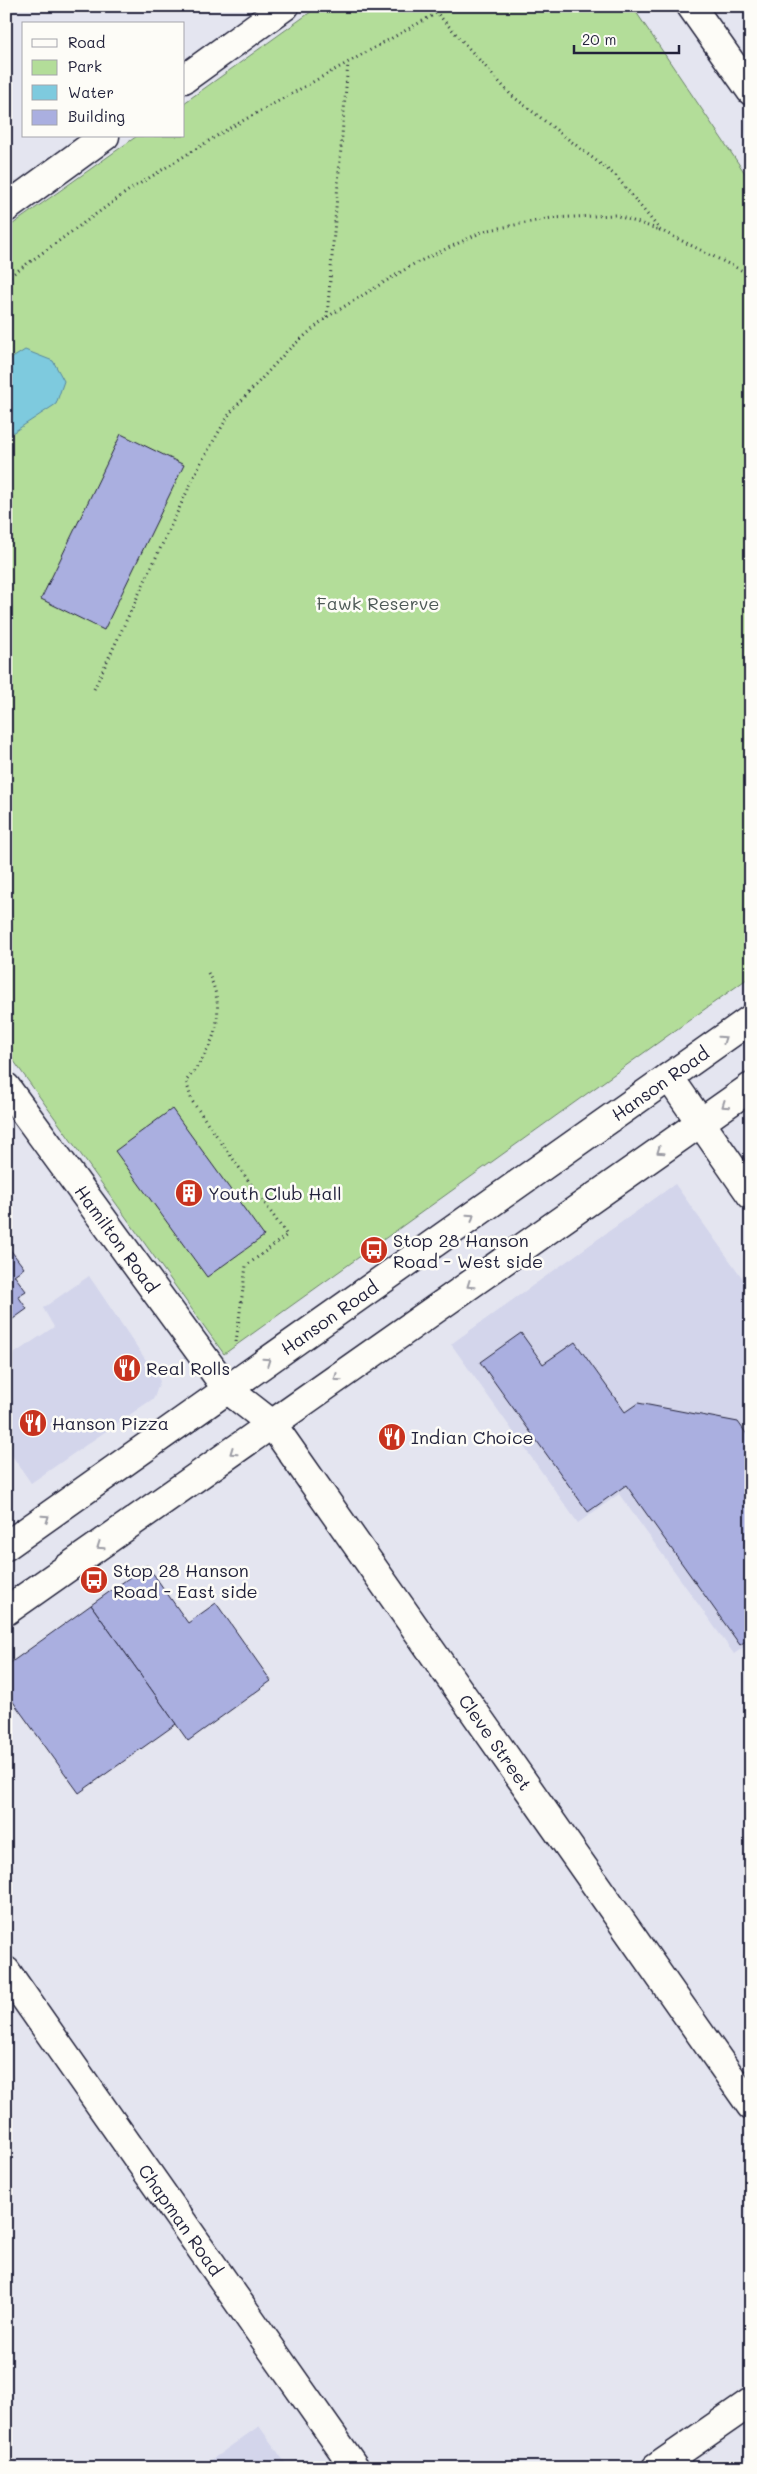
<svg xmlns="http://www.w3.org/2000/svg" width="757" height="2474" font-family="Mali,sans-serif">
<rect width="100%" height="100%" fill="#e4e5f0"/>
<filter id="ink" filterUnits="userSpaceOnUse"><feTurbulence type="fractalNoise" baseFrequency=".02" numOctaves="2"/><feDisplacementMap in="SourceGraphic" scale="10" xChannelSelector="R" yChannelSelector="G"/><feConvolveMatrix kernelMatrix="1 2 1 2 8 2 1 2 1" color-interpolation-filters="sRGB"/></filter>
<g filter="url(#ink)">
<g fill="#d3d5eb">
<path d="M675,1184L751,1290V1642L734,1654L619,1494L578,1523L451,1344Z"/>
<path d="M89,1276L160,1381L154,1398L31,1483L6,1447V1359L54,1327L43,1308Z"/>
<path d="M259,2426L289,2468H200Z"/>
</g>
<path fill="#b3dd99" stroke="#6a806a" d="M319,6H632L751,182V976L224,1354L6,1050V229L137,136H184V103Z"/>
<path fill="#7ecade" stroke="#59879d" d="M25,350L53,361L64,381L56,404L6,437V362Z"/>
<g fill="#aaafe0" stroke="#22223b">
<path d="M121,434L184,465L104,630L41,599Z"/>
<path d="M172,1109L264,1236L207,1277L115,1151Z"/>
<path d="M6,1244L24,1268L14,1275L26,1291L18,1296L27,1309L6,1324Z"/>
<path d="M521,1333L543,1364L575,1342L625,1412L638,1403L738,1422L751,1440V1637L740,1645L626,1485L588,1512L480,1362Z"/>
<path d="M147,1565L188,1623L216,1603L271,1681L188,1741L91,1605Z"/>
<path d="M91,1605L176,1724L79,1793L6,1692V1666Z"/>
</g>
<g fill="none" stroke-linecap="round" stroke-linejoin="round">
<defs>
<g id="minor">
<path d="M691,6L751,91"/>
<path d="M184,79L285,6"/>
<path d="M6,208L105,136"/>
<path d="M669,1077L751,1195"/>
<path id="s1" d="M6,1087L227,1389L272,1424L751,2106"/>
<path id="s2" d="M6,1971L355,2468"/>
<path d="M656,2468L751,2402"/>
</g>
<g id="secondary">
<path id="s3" d="M6,1546L751,1019"/>
<path d="M6,1611L751,1087"/>
</g>
</defs>
<use href="#minor" stroke="#22223b" stroke-width="31"/>
<use href="#secondary" stroke="#22223b" stroke-width="31"/>
<g stroke="#22223b" stroke-width="3" stroke-dasharray="1 4" stroke-linecap="butt">
<path d="M440,6L437,13L511,95L616,176L660,230L751,275"/>
<path d="M6,279L128,191L228,129L437,13"/>
<path d="M327,317L348,63"/>
<path d="M94,689L200,464L230,413L288,350L327,317L414,264L484,231L551,218L615,215L660,230"/>
<path d="M208,973C229,1014 213,1049 186,1081L192,1101L287,1235L246,1266L236,1342"/>
</g>
<use href="#minor" stroke="#fdfcf7" stroke-width="28"/>
<use href="#secondary" stroke="#fdfcf7" stroke-width="28"/>
</g>
<defs><path id="oneway-chevron" d="M-2-3.5L2.5 0L-2 3.5" fill="none" stroke-width="1.6" stroke-linecap="round" stroke-linejoin="round" transform="scale(1.25)"/></defs>
<g stroke="#9a9aa2">
<use href="#oneway-chevron" transform="translate(723 1039) rotate(-35)"/>
<use href="#oneway-chevron" transform="translate(725 1105) rotate(145)"/>
<use href="#oneway-chevron" transform="translate(660 1151) rotate(145)"/>
<use href="#oneway-chevron" transform="translate(471 1217) rotate(-35)"/>
<use href="#oneway-chevron" transform="translate(470 1285) rotate(145)"/>
<use href="#oneway-chevron" transform="translate(267 1361) rotate(-35)"/>
<use href="#oneway-chevron" transform="translate(337 1378) rotate(145)"/>
<use href="#oneway-chevron" transform="translate(233 1452) rotate(145)"/>
<use href="#oneway-chevron" transform="translate(46 1518) rotate(-35)"/>
<use href="#oneway-chevron" transform="translate(100 1546) rotate(145)"/>
</g>
</g>
<defs>
<symbol id="building-disc" viewBox="-11 -11 22 22"><circle r="9.5" fill="#c8321e" stroke="#fdfcf7"/><path d="M-4-6H4V6H1V3H-1V6H-4ZM-2.5-4.3h1.7v1.8h-1.7ZM.8-4.3h1.7v1.8H.8ZM-2.5-1h1.7V.8h-1.7ZM.8-1h1.7V.8H.8Z" fill="#fff"/></symbol>
<symbol id="bus-disc" viewBox="-11 -11 22 22"><circle r="9.5" fill="#c8321e" stroke="#fdfcf7"/><path d="M-5-6H5V4H4V6H2V4H-2V6H-4V4H-5ZM-3.5-4V0h7V-4ZM-3.5 1.2v1.5H-2V1.2ZM2 1.2v1.5H3.5V1.2Z" fill="#fff"/></symbol>
<symbol id="restaurant-disc" viewBox="-11 -11 22 22"><circle r="9.5" fill="#c8321e" stroke="#fdfcf7"/><path d="M-5-6h1v4h1v-4h1v4h1v-4h1v5L-1.5 .5V6h-2V.5L-5-1ZM5-6V6H3V1.5H1.5Q1.5-4 5-6Z" fill="#fff"/></symbol>
</defs>
<g fill-rule="evenodd">
<use href="#building-disc" x="173" y="1177" width="32" height="32"/>
<use href="#bus-disc" x="358" y="1234" width="32" height="32"/>
<use href="#restaurant-disc" x="111" y="1352" width="32" height="32"/>
<use href="#restaurant-disc" x="17" y="1407" width="32" height="32"/>
<use href="#restaurant-disc" x="376" y="1421" width="32" height="32"/>
<use href="#bus-disc" x="78" y="1564" width="32" height="32"/>
</g>
<g text-anchor="middle" dominant-baseline="central" stroke-width="5" stroke-linejoin="round" paint-order="stroke">
<g font-size="18" fill="#4e5a57" stroke="#fdfcf7">
<text x="378" y="603">Fawk Reserve</text>
</g>
<g font-size="18" fill="#22223b" stroke="#fdfcf7">
<text stroke="none"><textPath href="#s3" startOffset="801">Hanson Road</textPath></text>
<text stroke="none"><textPath href="#s1" startOffset="188">Hamilton Road</textPath></text>
<text stroke="none"><textPath href="#s3" startOffset="396">Hanson Road</textPath></text>
<text stroke="none"><textPath href="#s1" startOffset="820">Cleve Street</textPath></text>
<text stroke="none"><textPath href="#s2" startOffset="304">Chapman Road</textPath></text>
</g>
<g font-size="18" fill="#22223b" stroke="#fdfcf7" text-anchor="start">
<text x="208" y="1193">Youth Club Hall</text>
<text x="393" y="1240">Stop 28 Hanson<tspan x="393" dy="21">Road - West side</tspan></text>
<text x="146" y="1368">Real Rolls</text>
<text x="52" y="1423">Hanson Pizza</text>
<text x="411" y="1437">Indian Choice</text>
<text x="113" y="1570">Stop 28 Hanson<tspan x="113" dy="21">Road - East side</tspan></text>
</g>
</g>
<rect width="757" height="2474" fill="none" stroke="#fdfcf7" stroke-width="25"/>
<rect x="12" y="12" width="732" height="2449" fill="none" stroke="#22223b" stroke-width="2" filter="url(#ink)"/>
<rect x="22" y="22" width="162" height="115" fill="#fdfcf7" stroke="#a5a5ac"/>
<rect x="32" y="39" width="25" height="8" fill="#fdfcf7" stroke="#a5a5ac"/>
<text x="68" y="48" font-size="15" fill="#22223b">Road</text>
<rect x="32" y="60" width="25" height="15" fill="#b3dd99" stroke="#a5a5ac"/>
<text x="68" y="72" font-size="15" fill="#22223b">Park</text>
<rect x="32" y="85" width="25" height="15" fill="#7ecade" stroke="#a5a5ac"/>
<text x="68" y="98" font-size="15" fill="#22223b">Water</text>
<rect x="32" y="110" width="25" height="15" fill="#aaafe0" stroke="#a5a5ac"/>
<text x="68" y="122" font-size="15" fill="#22223b">Building</text>
<path d="M574 45v8h105v-8" fill="none" stroke="#22223b" stroke-width="2.5"/>
<text x="582" y="45" font-size="15" fill="#22223b" stroke="#fdfcf7" stroke-width="4" paint-order="stroke">20 m</text>
</svg>
